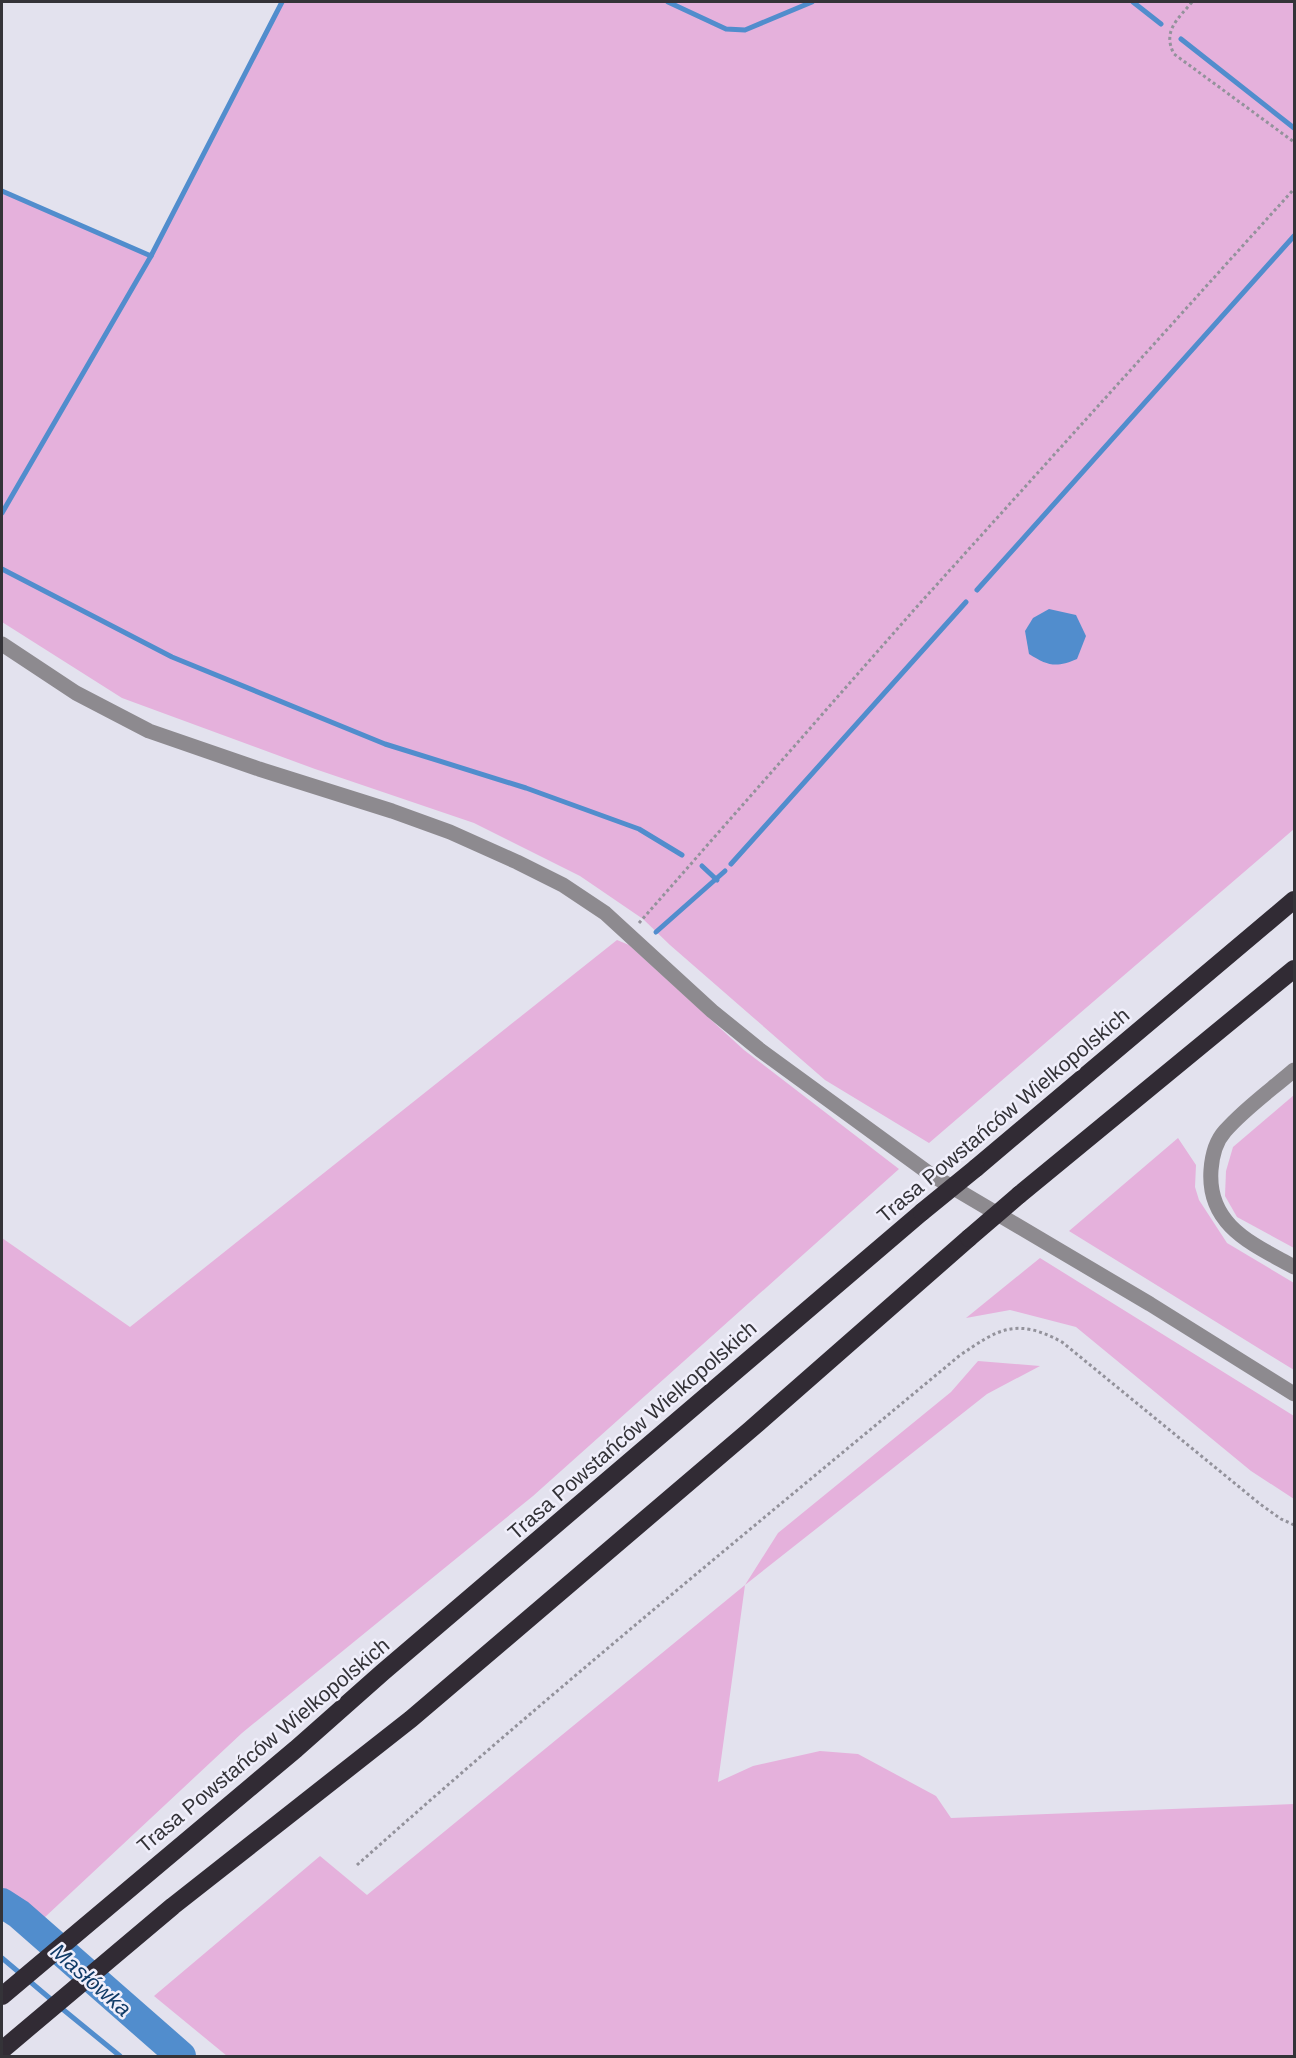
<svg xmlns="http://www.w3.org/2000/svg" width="1296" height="2058" font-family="Arial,sans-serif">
<rect width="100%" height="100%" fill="#e3e2ee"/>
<g fill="#e5b1dc">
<path d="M282,2H1294V829L929,1143L825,1080L670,945L643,919L580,876L474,823L315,769L122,698L2,622V192L151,256Z"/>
<path d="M617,940L629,945L744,1050L899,1169L533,1496L242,1733L44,1918L2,1891V1238L130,1327Z"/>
<path d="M1294,1095V1248L1237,1217L1225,1196L1226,1171L1233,1147Z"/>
<path d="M1178,1138L1196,1165L1195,1187L1199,1200L1227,1243L1294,1283V1370L1069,1231Z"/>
<path d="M1040,1258L1294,1416V1499L1251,1471L1076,1327L1010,1310L966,1318Z"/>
<path d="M978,1361L1040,1366L987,1394L745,1585L718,1782L753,1766L820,1751L858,1754L936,1796L951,1818L1294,1804V2056H227L154,1996L320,1856L367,1895L745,1585L778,1533L951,1392Z"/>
</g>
<path fill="#518dcd" d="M1049,609L1076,615L1086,636L1077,659C1056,668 1048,666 1029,654L1025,631L1033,618Z"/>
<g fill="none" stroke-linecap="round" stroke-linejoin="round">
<g stroke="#518dcd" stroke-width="5">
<path d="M668,2L726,29L745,30L812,2"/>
<path d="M1133,2L1161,24"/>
<path d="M1181,39L1294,128"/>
<path d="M2,191L151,256L282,2"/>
<path d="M2,513L151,256"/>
<path d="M2,569L172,657L385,744L526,788L639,829L682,855"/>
<path d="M977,590L1294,236"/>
<path d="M731,864L966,602"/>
<path d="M702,866L717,880"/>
<path d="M656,932L725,871"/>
<path d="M2,1958L53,2001"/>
<path d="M60,2007L120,2056"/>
</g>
<path stroke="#518dcd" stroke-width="30" d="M2,1903L19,1914L181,2056"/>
<g stroke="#93929b" stroke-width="3" stroke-dasharray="3 3" stroke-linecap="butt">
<path d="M1192,2C1178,19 1162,31 1174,54L1294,142"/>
<path d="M639,923L913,611L1294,189"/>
<path d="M357,1865C553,1690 757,1524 959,1356C998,1329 1016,1317 1062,1342L1260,1504L1281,1519L1294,1525"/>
</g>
<g stroke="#8d8a8f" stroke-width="15">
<path d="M2,644L76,693L149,731L259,769L392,811L450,832L517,862L563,885L605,913L712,1011L760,1050L930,1174L1150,1304L1294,1394"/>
<path d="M1294,1070C1271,1090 1245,1108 1225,1131C1216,1141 1212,1156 1211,1170C1207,1226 1253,1244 1294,1267"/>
</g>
<g stroke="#312b34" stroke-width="18">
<path d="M976,1168L1294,900"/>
<path d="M1019,1195L1294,969"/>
<path d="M2,1996L296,1749L383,1672L922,1212"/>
<path d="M2,2050L173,1906L411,1719L750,1430L969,1238"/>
</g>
<g stroke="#312b34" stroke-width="18">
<path d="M922,1212L976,1168"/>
<path d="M969,1238L1019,1195"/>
</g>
</g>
<g text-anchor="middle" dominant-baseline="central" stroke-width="5" stroke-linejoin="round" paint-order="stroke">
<g font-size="21" fill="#343338" stroke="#f0effb">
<text transform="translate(1003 1115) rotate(-40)">Trasa Powstańców Wielkopolskich</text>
<text transform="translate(632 1430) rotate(-41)">Trasa Powstańców Wielkopolskich</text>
<text transform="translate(263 1745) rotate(-40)">Trasa Powstańców Wielkopolskich</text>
</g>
<g font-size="22" font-style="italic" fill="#103b66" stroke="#f0effb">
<text transform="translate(91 1980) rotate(41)">Masłówka</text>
</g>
</g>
<rect width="1296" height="2058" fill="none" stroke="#343338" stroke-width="6"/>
</svg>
